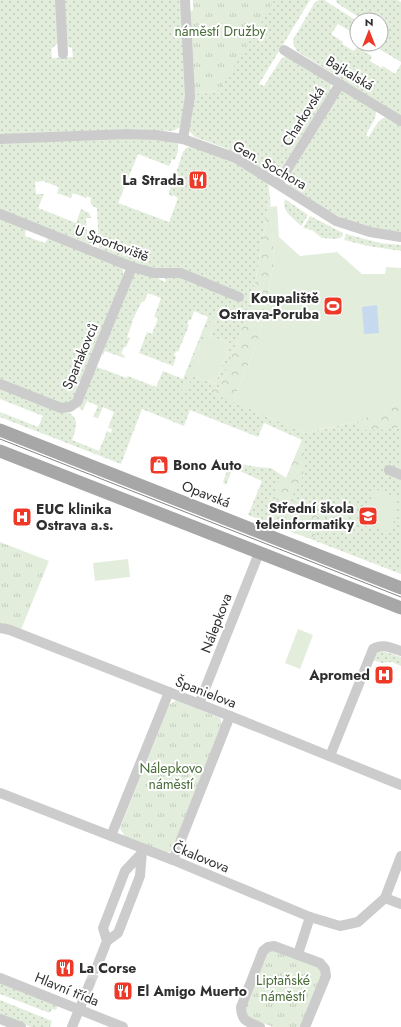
<svg xmlns="http://www.w3.org/2000/svg" width="401" height="1027" font-family="Jost,sans-serif">
<defs>
<pattern id="grass-dots" width="8" height="8" patternUnits="userSpaceOnUse"><rect width="8" height="8" fill="#e2eddc"/><path d="M2 2h.1M6 6h.1" fill="none" stroke="#c2ccbd" stroke-width="1.8" stroke-linecap="round"/></pattern>
<pattern id="forest-crowns" width="20" height="18" patternUnits="userSpaceOnUse"><rect width="20" height="18" fill="#e2eddc"/><path d="M2 6a3 3 0 1 1 6 0M12 15a3 3 0 1 1 6 0" fill="none" stroke="#c2ccbd"/></pattern>
<pattern id="park-tufts" width="24" height="20" patternUnits="userSpaceOnUse"><rect width="24" height="20" fill="#e2eddc"/><path d="M3 7l-1-3M5 7V3M7 7l1-3M15 17l-1-3M17 17v-4M19 17l1-3" fill="none" stroke="#c2ccbd"/></pattern>
</defs>
<rect width="100%" height="100%" fill="#fff"/>
<g fill="url(#grass-dots)" fill-rule="evenodd">
<path d="M0,0H56L58,43L51,49L52,58L73,57L72,48L67,46L62,0H182L186,91L180,127L173,131L129,129L0,135Z"/>
<path d="M274,0H310L259,84L264,86L281,59L287,55L330,82L331,86L330,91L281,169L275,173H268L228,149L195,137L188,130L192,94L217,91Z"/>
<path d="M319,0H324L357,21V35L338,24L331,34L343,42L342,44L354,51L357,47L372,56L370,61L381,68L383,66L395,74L401,64V116L297,51C294,46 292,43 294,38L315,2Z"/>
<path d="M336,0H398L401,2V62L377,48C378,46 380,45 381,44C382,41 380,36 383,32L381,31V20H363L337,3Z"/>
<path d="M342,90L376,109C377,119 370,126 366,135L369,137C374,128 378,119 388,116L401,123V232C386,230 370,228 355,223C332,215 311,200 291,187L287,182L286,176Z"/>
<path d="M127,136L178,141V151L175,160L172,159L169,166L138,154L118,203L169,222L178,198L173,195L172,197L169,194V191L173,182H174V179L183,152L186,148L195,145L228,158L268,181L270,198L251,306L219,388L209,391L305,433L358,421L401,402V574L248,515L262,481L233,468L226,485L223,482L229,466L234,463L257,467L271,468L286,478L302,440L264,423L258,437L190,410L184,426L142,409L121,464L0,417V412L38,427L43,416L0,399V387L71,414C80,422 75,430 72,440L99,451L107,431L111,433L112,429L108,428L114,412L103,407L98,418L93,417L98,406L87,401L83,410L80,409L78,405L97,367L127,378L128,376L156,387L163,371L183,379L208,317L194,311L191,320H189L187,324L189,325L178,352L176,351L174,355L176,357L173,366L139,353L147,332L152,334L158,318L154,317L161,298L148,293L144,302L142,301L132,321H133L127,337L130,338L126,347H124L121,354L125,356L124,358L105,351L103,355L102,354L133,272H145L165,282L166,279L99,248L97,208C91,206 90,204 91,198L87,196L86,198L73,193L71,198L57,193L59,187L43,181L35,182L36,194H44L38,208L76,223L81,209L89,213L91,218H86L87,234H92L93,240L91,243L89,244L0,210V143ZM215,318L214,321L216,322L210,336L231,344L215,384L193,375L195,357L194,356Z"/>
<path d="M285,199L308,215L301,226C294,218 281,212 285,199Z"/>
<path d="M0,215L26,228L25,236L45,243L49,237L121,266L123,270V277L72,402L62,405L0,381Z"/>
<path d="M310,216L343,233L342,237L336,239L322,238L312,230L303,228Z"/>
<path d="M346,234L380,243L401,245V251L368,246L344,240Z"/>
<path d="M379,651L386,652L401,657V666L392,662L382,663L370,659Z"/>
<path d="M0,983L58,1005L56,1010L52,1009L50,1013L0,994Z"/>
<path d="M0,1000L52,1021L50,1027H31L0,1015Z"/>
</g>
<g fill="url(#forest-crowns)">
<path d="M270,198L274,262L259,338L233,402L209,391L219,388L251,306Z"/>
<path d="M401,402V426C391,429 366,433 358,428V421Z"/>
<path d="M302,440C306,445 304,471 302,478C299,485 294,492 292,498L295,503C299,503 304,499 308,501C314,503 318,515 317,521L309,527L310,530L317,536L313,538C304,537 285,532 282,522L286,518L287,515C277,494 268,500 282,475L286,478Z"/>
</g>
<g fill="url(#park-tufts)">
<path d="M193,0H274L269,10L220,89L217,91L192,94L188,14L193,10Z"/>
<path d="M0,542L49,561L20,632L0,625Z"/>
<path d="M176,700L220,718L222,725L173,847L170,852L163,853L126,839L120,828L169,705Z"/>
<path d="M269,948L316,964L323,973L302,1027H273L246,1016L244,1010Z"/>
</g>
<g fill="#e2eddc">
<path d="M277,206L279,237L300,256L337,252L362,274H385L386,267L401,268V402L358,421L305,433L233,402L259,338L274,262L270,207Z"/>
<path d="M212,317L215,318L214,321L216,322L210,336L231,344L215,384L193,375L185,394L181,392L195,358L194,357L197,350H198Z"/>
<path d="M375,489L396,497L397,513L390,532L362,522Z"/>
<path d="M128,559L130,577L95,581L93,563Z"/>
<path d="M298,629L313,635L300,669L285,663Z"/>
</g>
<path fill="#c7d9ee" d="M377,305L379,333L364,334L362,307Z"/>
<g fill="none" stroke-linecap="round" stroke-linejoin="round">
<path stroke="#d5d5d5" stroke-width="10" stroke-dasharray="10 5" stroke-linecap="butt" d="M90,983L96,969"/>
<g stroke="#ccc" stroke-width="10">
<path d="M60,0L63,54"/>
<path d="M284,50L401,121"/>
<path d="M0,139L127,134L156,135L183,139L236,158L336,221L370,232L401,237"/>
<path d="M183,139L190,96L185,0"/>
<path d="M278,184L340,84"/>
<path d="M0,214L132,267L154,273H181L239,297"/>
<path d="M0,384L61,408L70,407L77,402L132,267"/>
<path d="M389,470L401,475"/>
<path d="M0,628L10,630L230,716L401,785"/>
<path d="M199,704L259,553"/>
<path d="M330,756L373,649C382,643 391,648 401,651"/>
<path d="M0,793L173,860L310,917L340,926L358,922L385,898L401,856"/>
<path d="M111,836L169,692"/>
<path d="M173,860L230,716"/>
<path d="M385,898L401,904"/>
<path d="M107,941L118,933L140,876L142,851"/>
<path d="M298,954L310,917"/>
<path d="M96,969L107,941L103,928L125,871L141,854"/>
<path d="M0,978L123,1027"/>
<path d="M0,1019L21,1027"/>
<path d="M72,1027L90,983"/>
<path d="M260,1027C248,1022 241,1021 241,1007L263,951L268,947L274,946L320,963L325,969L326,976L305,1027"/>
</g>
<g stroke="#a7a7a7" stroke-width="13">
<path d="M0,430L401,588"/>
<path d="M0,451L401,608"/>
</g>
<path stroke="#848484" stroke-width="1" d="M0,439L401,597"/>
</g>
<defs>
<symbol id="restaurant-square" viewBox="-11 -11 22 22"><rect x="-9" y="-9" width="18" height="18" rx="4" fill="#ee3828" stroke="#fff"/><path d="M-5-6h1v4h1v-4h1v4h1v-4h1v5L-1.5 .5V6h-2V.5L-5-1ZM5-6V6H3V1.5H1.5Q1.5-4 5-6Z" fill="#fff"/></symbol>
<symbol id="stadium-square" viewBox="-11 -11 22 22"><rect x="-9" y="-9" width="18" height="18" rx="4" fill="#ee3828" stroke="#fff"/><path d="M0-5a6.5 5 0 1 0 0 10a6.5 5 0 1 0 0-10ZM-3.5-1.8h7v3.6h-7Z" fill="#fff"/></symbol>
<symbol id="shop-square" viewBox="-11 -11 22 22"><rect x="-9" y="-9" width="18" height="18" rx="4" fill="#ee3828" stroke="#fff"/><path d="M-5-2.5h2.3a2.7 3.5 0 0 1 5.4 0H5L5.5 6h-11ZM-1.5-2.5h3a1.5 2.3 0 0 0-3 0Z" fill="#fff"/></symbol>
<symbol id="school-square" viewBox="-11 -11 22 22"><rect x="-9" y="-9" width="18" height="18" rx="4" fill="#ee3828" stroke="#fff"/><path d="M0-5L7-2L0 1L-7-2ZM-4 1L0 2.5L4 1V4Q0 6-4 4Z" fill="#fff"/></symbol>
<symbol id="hospital-square" viewBox="-11 -11 22 22"><rect x="-9" y="-9" width="18" height="18" rx="4" fill="#ee3828" stroke="#fff"/><path d="M-5-5h3v3.5h4V-5h3V5h-3V1.5h-4V5h-3Z" fill="#fff"/></symbol>
</defs>
<g fill-rule="evenodd">
<use href="#restaurant-square" x="187" y="169" width="22" height="22"/>
<use href="#stadium-square" x="322" y="295" width="22" height="22"/>
<use href="#shop-square" x="148" y="454" width="22" height="22"/>
<use href="#school-square" x="357" y="505" width="22" height="22"/>
<use href="#hospital-square" x="11" y="506" width="22" height="22"/>
<use href="#hospital-square" x="373" y="664" width="22" height="22"/>
<use href="#restaurant-square" x="54" y="957" width="22" height="22"/>
<use href="#restaurant-square" x="112" y="980" width="22" height="22"/>
</g>
<g text-anchor="middle" dominant-baseline="central" stroke-width="4" stroke-linejoin="round" paint-order="stroke">
<g font-size="14" fill="#4a6d3a" stroke="#fff">
<text x="220" y="31">náměstí Družby</text>
<text x="171" y="768">Nálepkovo<tspan x="171" dy="16">náměstí</tspan></text>
<text x="283" y="980">Liptaňské<tspan x="283" dy="16">náměstí</tspan></text>
</g>
<g font-size="14" fill="#2f2f2f" stroke="#fff">
<text transform="translate(350 73) rotate(31)">Bajkalská</text>
<text transform="translate(303 116) rotate(-58)">Charkovská</text>
<text transform="translate(270 165) rotate(30)">Gen. Sochora</text>
<text transform="translate(112 243) rotate(21)">U Sportoviště</text>
<text transform="translate(80 356) rotate(-67)">Spartakovců</text>
<text transform="translate(206 494) rotate(21)">Opavská</text>
<text transform="translate(216 623) rotate(-69)">Nálepkova</text>
<text transform="translate(206 692) rotate(21)">Španielova</text>
<text transform="translate(201 857) rotate(22)">Čkalovova</text>
<text transform="translate(67 989) rotate(22)">Hlavní třída</text>
</g>
<g font-size="14" font-weight="bold" fill="#2f2f2f" stroke="#fff" text-anchor="end">
<text x="184" y="180">La Strada</text>
<text x="319" y="298">Koupaliště<tspan x="319" dy="16">Ostrava-Poruba</tspan></text>
<text x="173" y="465" text-anchor="start">Bono Auto</text>
<text x="354" y="508">Střední škola<tspan x="354" dy="16">teleinformatiky</tspan></text>
<text x="36" y="509" text-anchor="start">EUC klinika<tspan x="36" dy="16">Ostrava a.s.</tspan></text>
<text x="370" y="675">Apromed</text>
<text x="79" y="968" text-anchor="start">La Corse</text>
<text x="137" y="991" text-anchor="start">El Amigo Muerto</text>
</g>
</g>
<g transform="translate(369 32)"><circle r="19" fill="#ffffff" stroke="#acacac"/>
<path d="M0-3L7 15L0 10L-7 15Z" fill="#ee3828"/>
<text y="-6" font-size="11" font-weight="bold" text-anchor="middle" fill="#2f2f2f">N</text>
</g>
</svg>
